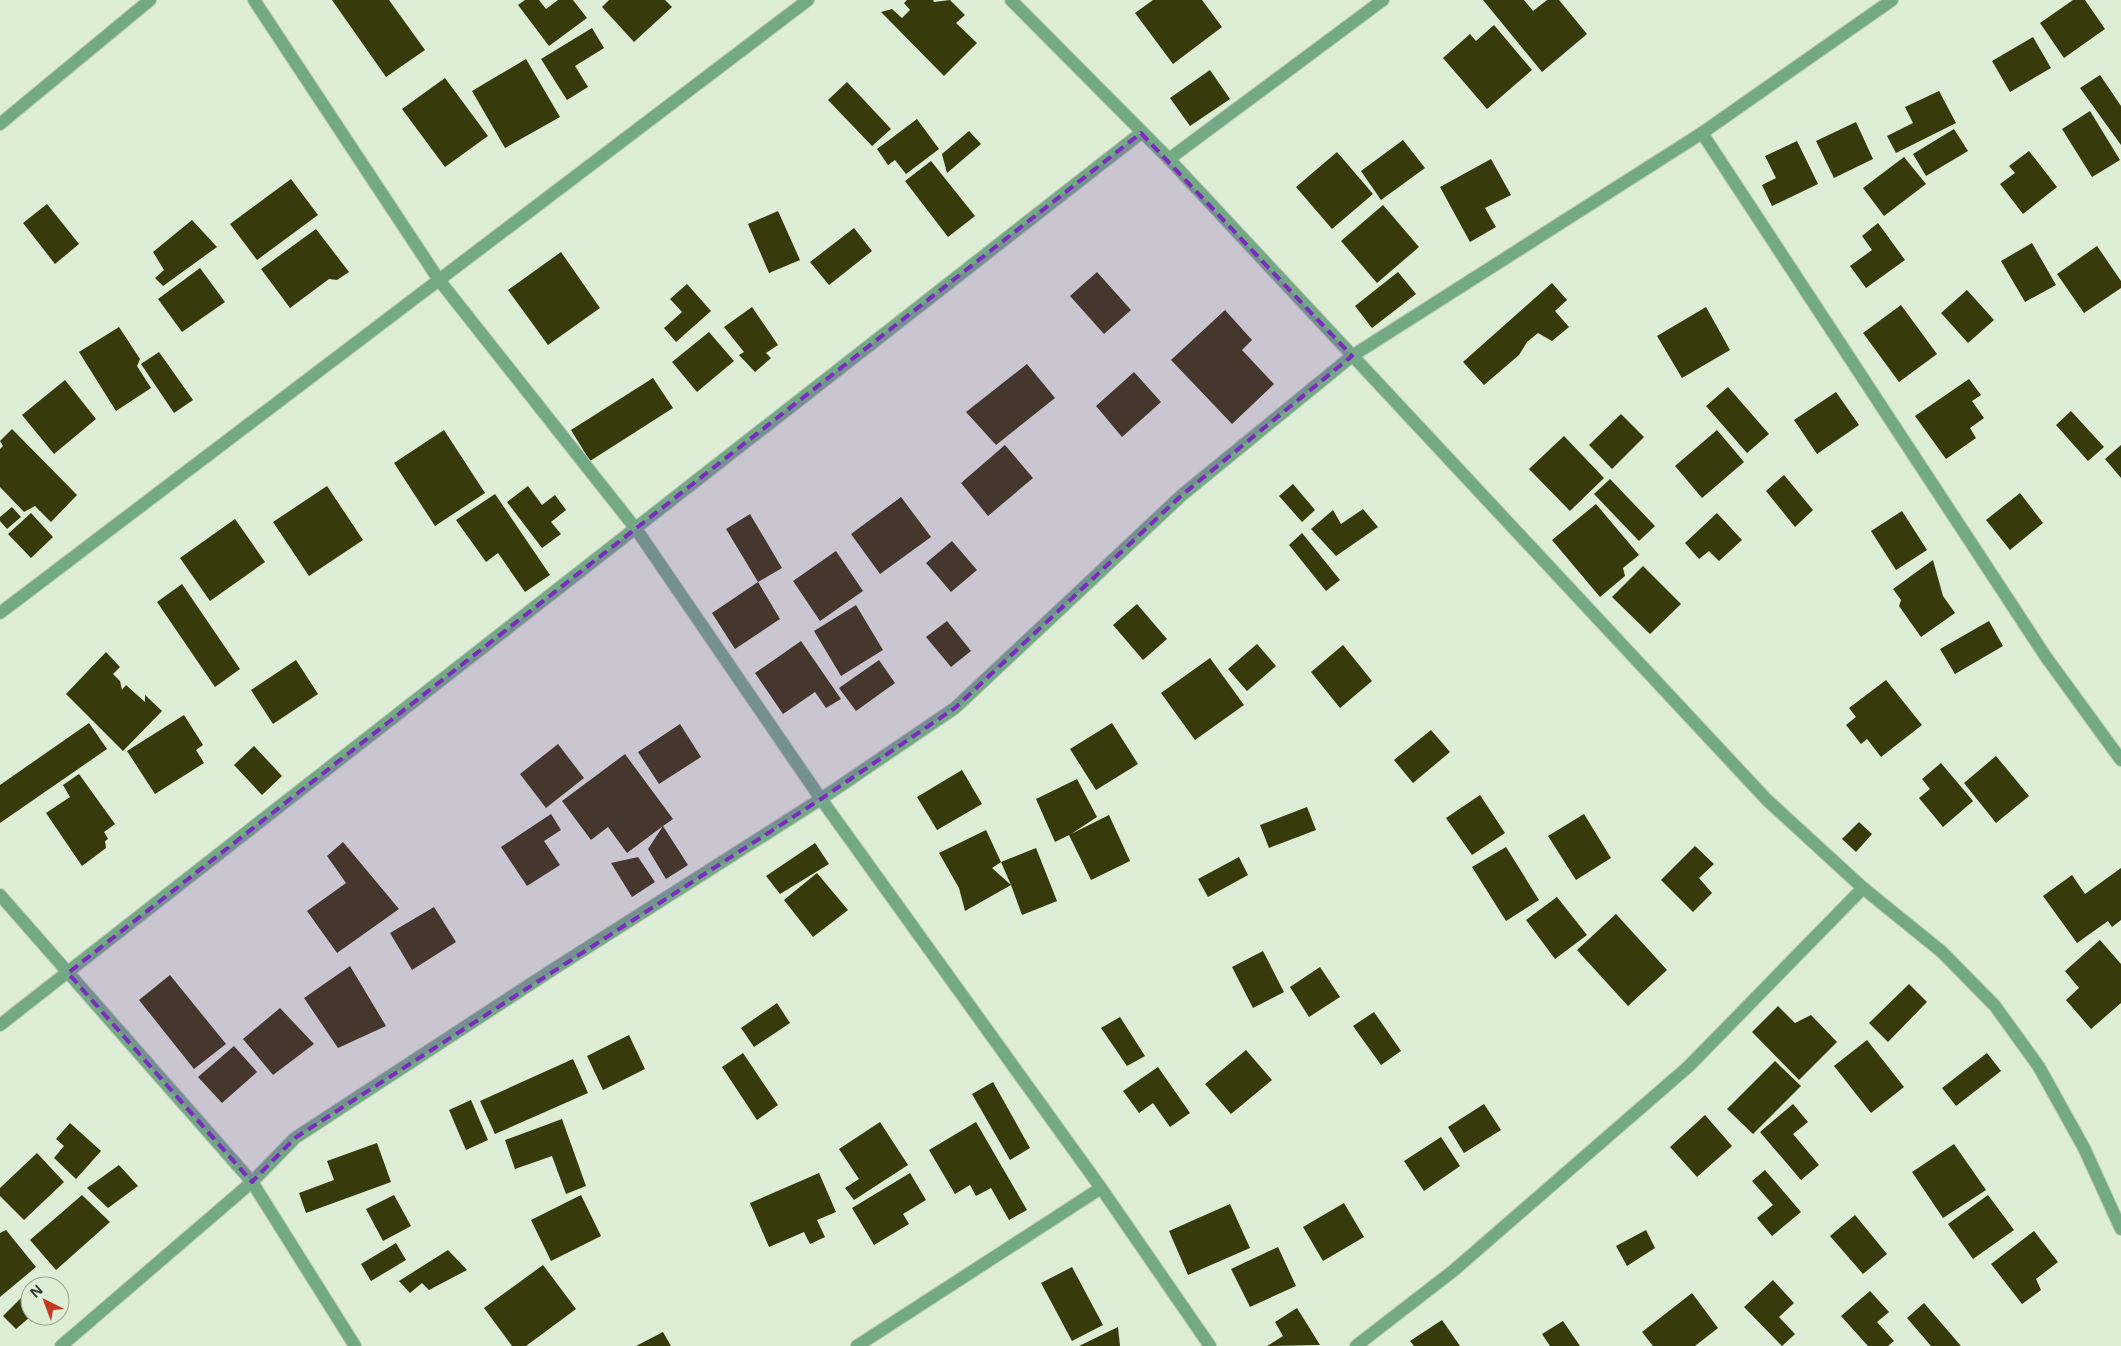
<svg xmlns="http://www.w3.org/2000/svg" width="2121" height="1346" font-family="'Open Sans',sans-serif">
<rect width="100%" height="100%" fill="#deedd6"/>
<g fill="#373a0b">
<path d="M332,0H389L425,50L386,77Z"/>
<path d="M525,0H539L546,9L558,0H573L587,18L549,46L518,5Z"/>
<path d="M609,0H665L672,7L634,42L602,7Z"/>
<path d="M907,0H933L934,2L950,0L965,15L956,23L977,43L944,76L881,12L892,9L902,18L910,10L904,3Z"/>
<path d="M1153,0H1202L1222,27L1173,64L1135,13Z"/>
<path d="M1483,0H1524L1533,11L1547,0H1559L1587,34L1542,72Z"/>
<path d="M2073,0H2085L2105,29L2064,58L2040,23Z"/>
<path d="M1494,25L1532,70L1487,109L1443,58L1470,34L1476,41Z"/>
<path d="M592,28L604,48L575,66L588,87L567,100L541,59Z"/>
<path d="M2033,37L2051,68L2010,92L1992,61Z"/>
<path d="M526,59L560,117L505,148L472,91Z"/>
<path d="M1210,70L1230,99L1190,126L1170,98Z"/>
<path d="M2100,75L2121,106V145L2080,88Z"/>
<path d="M445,78L488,136L445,167L402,109Z"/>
<path d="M847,82L891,129L872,146L828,100Z"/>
<path d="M1939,91L1956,123L1896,153L1887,136L1913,123L1905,107Z"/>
<path d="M2090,111L2120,160L2092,177L2062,129Z"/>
<path d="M917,119L939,149L906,174L895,160L888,165L877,149Z"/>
<path d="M1856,122L1873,159L1834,178L1816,141Z"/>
<path d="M1954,129L1968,151L1926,176L1913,154Z"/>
<path d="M969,131L981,144L947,173L942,154Z"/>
<path d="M1403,140L1425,168L1381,200L1361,171Z"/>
<path d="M1797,141L1818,184L1772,206L1762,185L1776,178L1765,156Z"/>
<path d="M2029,151L2057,187L2023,214L2000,184L2015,173L2009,166Z"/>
<path d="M1337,152L1373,194L1332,229L1296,187Z"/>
<path d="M1904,157L1926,184L1884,216L1863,188Z"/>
<path d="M1491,159L1511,195L1485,208L1496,227L1470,242L1440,187Z"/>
<path d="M931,161L975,216L948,237L905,181Z"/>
<path d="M291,179L318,215L257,260L230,224Z"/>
<path d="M47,204L79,244L55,264L23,223Z"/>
<path d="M1383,205L1419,247L1377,283L1341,241Z"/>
<path d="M778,211L800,260L769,273L748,224Z"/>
<path d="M192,220L217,247L163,286L155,278L164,270L153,252Z"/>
<path d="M1878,223L1905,260L1866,288L1850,266L1872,250L1862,236Z"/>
<path d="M854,228L872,251L829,285L810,262Z"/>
<path d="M316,229L349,272L337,280L329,279L290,308L261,269Z"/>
<path d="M2032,243L2056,285L2025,302L2001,261Z"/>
<path d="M2097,246L2121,281V288L2084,313L2057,274Z"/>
<path d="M561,252L600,308L548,345L508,290Z"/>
<path d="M200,268L225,302L182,332L158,299Z"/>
<path d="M1097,272L1131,310L1104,334L1070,296Z"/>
<path d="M1398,272L1416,294L1372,328L1355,306Z"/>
<path d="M1552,283L1567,300L1555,311L1569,327L1552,341L1538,333L1527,342L1519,355L1484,385L1463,362Z"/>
<path d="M687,284L711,311L676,342L664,328L682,312L670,299Z"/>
<path d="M1967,290L1994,320L1968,343L1941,313Z"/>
<path d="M1901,305L1937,354L1899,382L1863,333Z"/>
<path d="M752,307L778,345L766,353L771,358L755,372L739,355L744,352L724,327Z"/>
<path d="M1706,307L1730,350L1682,378L1657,336Z"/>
<path d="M1225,310L1252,340L1242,350L1274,384L1232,424L1171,360Z"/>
<path d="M119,327L140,359L137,366L151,388L116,411L79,352Z"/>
<path d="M709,332L734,361L697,392L672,362Z"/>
<path d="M159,352L193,400L174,413L141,364Z"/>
<path d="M1027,364L1055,398L996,445L966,412Z"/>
<path d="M1134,372L1161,402L1122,437L1096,406Z"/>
<path d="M653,378L673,408L590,461L571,430Z"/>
<path d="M1969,379L1981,395L1972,401L1984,418L1970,428L1976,438L1946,459L1915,416Z"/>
<path d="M65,380L96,419L54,454L22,415Z"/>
<path d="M1728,387L1769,434L1747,453L1706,406Z"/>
<path d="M1836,392L1859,425L1817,454L1794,420Z"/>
<path d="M2071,411L2104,447L2088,461L2056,425Z"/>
<path d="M1621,414L1644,437L1612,469L1589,445Z"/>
<path d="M12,429L77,495L51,522L35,506L24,512L0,487V449L3,446L0,441Z"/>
<path d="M444,430L485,493L435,526L394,463Z"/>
<path d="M1717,430L1744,462L1702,498L1675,466Z"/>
<path d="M1564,436L1604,478L1570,511L1529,469Z"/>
<path d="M1005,445L1033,478L988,516L961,483Z"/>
<path d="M2121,445V478L2105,459Z"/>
<path d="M1784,475L1813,510L1795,527L1766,491Z"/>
<path d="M1610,479L1655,526L1639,541L1594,494Z"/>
<path d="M1293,484L1315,510L1302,522L1279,496Z"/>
<path d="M327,486L363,540L309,576L273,522Z"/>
<path d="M528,486L542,505L555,495L566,510L551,522L561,534L542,548L507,502Z"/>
<path d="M2020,493L2043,523L2010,550L1986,520Z"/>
<path d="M495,494L550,575L525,592L498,553L486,562L456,520Z"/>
<path d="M901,497L931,537L880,574L851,534Z"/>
<path d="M1596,504L1639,555L1623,568L1625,576L1600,597L1552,540Z"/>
<path d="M12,507L21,517L7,529L0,521V517Z"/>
<path d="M1363,509L1378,527L1336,556L1311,529L1333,510L1341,524Z"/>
<path d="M1902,511L1927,550L1896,570L1871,531Z"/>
<path d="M31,513L53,537L31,558L8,534Z"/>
<path d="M1717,513L1742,540L1719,561L1709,551L1699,559L1685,543Z"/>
<path d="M750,514L782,568L758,582L726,529Z"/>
<path d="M235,519L265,562L210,601L180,558Z"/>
<path d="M1302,533L1340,580L1326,591L1289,545Z"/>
<path d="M952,541L977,570L951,592L926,563Z"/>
<path d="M836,551L863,591L820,621L793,581Z"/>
<path d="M1933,560L1943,596L1955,613L1921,637L1899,606L1901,600L1893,589Z"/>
<path d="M1643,566L1681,604L1650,634L1612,597Z"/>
<path d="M758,582L780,619L735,649L712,613Z"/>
<path d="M182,584L240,669L215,687L157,602Z"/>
<path d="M1137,604L1167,639L1143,660L1113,625Z"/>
<path d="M856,605L883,650L841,676L814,631Z"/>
<path d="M947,621L971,651L951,667L926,637Z"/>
<path d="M1989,621L2003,646L1955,674L1940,649Z"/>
<path d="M801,641L841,699L826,708L815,692L783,714L755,673Z"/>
<path d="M1257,644L1276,666L1247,691L1228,669Z"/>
<path d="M1343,645L1372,681L1340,708L1311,672Z"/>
<path d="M106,652L120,667L113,674L120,681L122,690L126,685L145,702V695L162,711L123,751L66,694Z"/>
<path d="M1210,658L1244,705L1195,740L1161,693Z"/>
<path d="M296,660L318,694L273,724L251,690Z"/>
<path d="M879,660L895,683L856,711L839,688Z"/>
<path d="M1886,680L1922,725L1881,757L1867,739L1861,744L1846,725L1856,717L1849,708Z"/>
<path d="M184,715L203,745L196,750L204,763L155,794L127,751Z"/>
<path d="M89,723L107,749L0,823V785Z"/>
<path d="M1112,723L1138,764L1096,790L1070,749Z"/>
<path d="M680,724L701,757L659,784L638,752Z"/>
<path d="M1431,730L1450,752L1413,783L1394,760Z"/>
<path d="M558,744L584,778L546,808L520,774Z"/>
<path d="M254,746L282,776L262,795L234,765Z"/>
<path d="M625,754L673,819L663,826L688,865L666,879L648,849L663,826L627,853L608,827L591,840L562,801Z"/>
<path d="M1996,756L2029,796L1996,823L1964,783Z"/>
<path d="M1941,763L1973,801L1943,827L1919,798L1930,789L1922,779Z"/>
<path d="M962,770L982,804L937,830L917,797Z"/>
<path d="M79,774L115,824L104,832L108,839L105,841L106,848L82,866L46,813L70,797L63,785Z"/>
<path d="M1077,779L1097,817L1071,834L1109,815L1130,861L1091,880L1069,835L1055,842L1036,799Z"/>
<path d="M1480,795L1505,833L1472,855L1446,818Z"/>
<path d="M1307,807L1316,830L1269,848L1260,825Z"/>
<path d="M551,814L561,830L544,841L560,865L527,886L501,847Z"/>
<path d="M1584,814L1611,858L1576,880L1548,836Z"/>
<path d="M1859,822L1872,834L1856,852L1842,839Z"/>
<path d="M986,830L1001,862L992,868L1011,885L1001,862L1036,848L1057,901L1022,915L1011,885L965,911L959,888L939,853Z"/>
<path d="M343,842L399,909L337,953L307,911L346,883L327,856Z"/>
<path d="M815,843L829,864L780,894L766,876Z"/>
<path d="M1695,846L1714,864L1699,878L1712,893L1693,912L1661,880Z"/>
<path d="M1506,847L1539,900L1506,921L1472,867Z"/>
<path d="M638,857L655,882L632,897L611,863Z"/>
<path d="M1239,857L1248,875L1208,897L1198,879Z"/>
<path d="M2121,868V920L2112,927L2108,921L2077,943L2043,896L2072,875L2085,894Z"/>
<path d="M817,873L848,910L813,937L784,900Z"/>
<path d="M1557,897L1587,935L1555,959L1526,920Z"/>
<path d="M434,907L456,942L412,970L390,933Z"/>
<path d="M1616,914L1667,970L1628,1006L1577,950Z"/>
<path d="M2100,940L2121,964V1003L2091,1029L2066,1000L2079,988L2065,971Z"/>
<path d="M1263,951L1284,992L1253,1008L1232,967Z"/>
<path d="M350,966L386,1026L338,1048L304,998Z"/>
<path d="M1320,967L1340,997L1309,1017L1290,987Z"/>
<path d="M170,975L226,1044L194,1069L139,1000Z"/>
<path d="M1909,984L1927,1002L1888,1042L1869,1023Z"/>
<path d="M777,1003L790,1023L754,1047L741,1028Z"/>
<path d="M1778,1006L1795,1023L1811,1015L1837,1042L1799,1080L1752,1032Z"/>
<path d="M280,1008L314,1044L273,1075L243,1039Z"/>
<path d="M1374,1012L1401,1051L1381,1065L1353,1026Z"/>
<path d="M1120,1017L1145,1056L1127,1066L1101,1028Z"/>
<path d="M629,1035L645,1069L603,1090L587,1056Z"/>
<path d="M1867,1040L1904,1087L1871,1113L1834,1066Z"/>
<path d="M234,1046L257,1072L222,1103L198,1077Z"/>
<path d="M1246,1050L1272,1080L1231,1114L1205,1084Z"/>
<path d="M743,1053L778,1105L757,1120L722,1067Z"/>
<path d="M1987,1053L2001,1071L1956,1106L1942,1088Z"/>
<path d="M573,1059L588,1093L495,1134L480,1101Z"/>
<path d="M1775,1061L1801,1086L1753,1134L1727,1109Z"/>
<path d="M1158,1067L1190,1113L1170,1127L1153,1103L1139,1113L1123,1091Z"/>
<path d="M993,1082L1030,1148L1010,1160L972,1094Z"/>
<path d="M471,1100L488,1140L466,1150L449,1110Z"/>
<path d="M1484,1104L1501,1130L1464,1153L1448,1127Z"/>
<path d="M1793,1104L1808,1122L1793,1134L1819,1165L1801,1180L1760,1132Z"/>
<path d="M1705,1115L1732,1146L1697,1177L1670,1147Z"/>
<path d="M562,1119L586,1186L566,1194L552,1156L515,1169L505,1140Z"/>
<path d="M880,1122L908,1165L854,1200L845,1188L859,1179L839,1149Z"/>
<path d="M976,1122L1027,1210L1009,1220L991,1188L976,1196L970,1185L955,1194L929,1150Z"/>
<path d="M70,1123L101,1151L76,1179L54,1158L64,1146L56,1139Z"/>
<path d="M1441,1137L1460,1166L1424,1191L1404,1161Z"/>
<path d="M377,1143L391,1182L306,1213L299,1193L334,1180L327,1161Z"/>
<path d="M1954,1144L1986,1190L1943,1218L1912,1172Z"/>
<path d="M37,1153L64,1182L24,1220L0,1196V1188Z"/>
<path d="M119,1165L138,1186L108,1208L87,1188Z"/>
<path d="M1765,1170L1801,1212L1772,1236L1757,1218L1773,1205L1752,1181Z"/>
<path d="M819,1173L836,1212L817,1220L825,1237L810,1244L804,1232L769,1247L750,1203Z"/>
<path d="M910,1173L926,1200L903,1214L909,1224L874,1245L852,1208Z"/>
<path d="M82,1195L110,1222L56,1270L30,1240Z"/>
<path d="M394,1195L411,1226L383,1241L366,1209Z"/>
<path d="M581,1195L601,1236L551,1261L531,1220Z"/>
<path d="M1988,1195L2014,1230L1973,1259L1948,1224Z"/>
<path d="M1344,1203L1364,1237L1323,1261L1303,1227Z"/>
<path d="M1230,1204L1250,1248L1188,1275L1169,1231Z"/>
<path d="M1855,1215L1887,1254L1863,1274L1830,1236Z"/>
<path d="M6,1230L36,1267L0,1297V1233Z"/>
<path d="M1646,1230L1655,1248L1627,1266L1616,1246Z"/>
<path d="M2034,1231L2058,1262L2036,1279L2041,1290L2022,1304L1991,1264Z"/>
<path d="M396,1243L406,1260L371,1281L361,1264Z"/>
<path d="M1278,1247L1296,1286L1250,1307L1231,1269Z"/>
<path d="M448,1250L467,1270L429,1290L422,1283L410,1293L399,1281Z"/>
<path d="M543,1265L576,1309L526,1346H512L484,1308Z"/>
<path d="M1072,1267L1103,1325L1072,1341L1041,1283Z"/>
<path d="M1773,1280L1794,1303L1779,1317L1795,1334L1782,1346L1744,1307Z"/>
<path d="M30,1289V1317L16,1329L3,1316Z"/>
<path d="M1870,1291L1889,1312L1877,1322L1894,1341L1888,1346H1868L1841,1316Z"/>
<path d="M1692,1293L1718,1328L1695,1346H1653L1642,1332Z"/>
<path d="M1924,1303L1961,1346H1931L1907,1318Z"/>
<path d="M1297,1308L1320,1345L1267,1346L1283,1336L1275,1322Z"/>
<path d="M1442,1320L1460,1346H1414L1410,1341Z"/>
<path d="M1563,1321L1580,1346H1550L1542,1334Z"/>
<path d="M1118,1327L1120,1346H1079Z"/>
<path d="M663,1332L671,1346H636Z"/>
</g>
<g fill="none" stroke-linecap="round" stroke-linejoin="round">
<defs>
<g id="minor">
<path d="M254,0L439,280L636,529L821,799L1101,1188L1210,1346"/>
<path d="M1011,0L1169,159L1767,800L1863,888L1942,952L1995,1006L2039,1067L2084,1148L2121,1229"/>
<path d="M0,124L150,0"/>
<path d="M1702,133L2046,657L2121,760"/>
<path d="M1169,159L1383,0"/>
<path d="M0,613L808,0"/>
<path d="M0,895L252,1182L355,1346"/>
<path d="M0,1025L1141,133"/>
<path d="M61,1346L252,1182L295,1138L549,972L821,799L955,708L1182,495L1352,356L1702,133L1892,0"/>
<path d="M857,1346L1101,1188"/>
<path d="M1356,1346L1453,1271L1689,1066L1863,888"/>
</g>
</defs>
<use href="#minor" stroke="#bcc9b5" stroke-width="14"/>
<use href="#minor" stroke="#74a986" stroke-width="12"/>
</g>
<path fill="#7b2cbf" fill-opacity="0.2" stroke="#7b2cbf" stroke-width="4" stroke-dasharray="10 6" stroke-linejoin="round" d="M1141,133L1352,356L1182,495L955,708L821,799L295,1138L252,1182L68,973Z"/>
<g transform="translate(45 1301) rotate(318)"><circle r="24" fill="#deedd6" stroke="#9aa594"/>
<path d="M0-4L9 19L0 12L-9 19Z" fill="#c33821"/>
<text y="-8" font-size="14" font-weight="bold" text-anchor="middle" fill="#343a31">N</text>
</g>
</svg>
